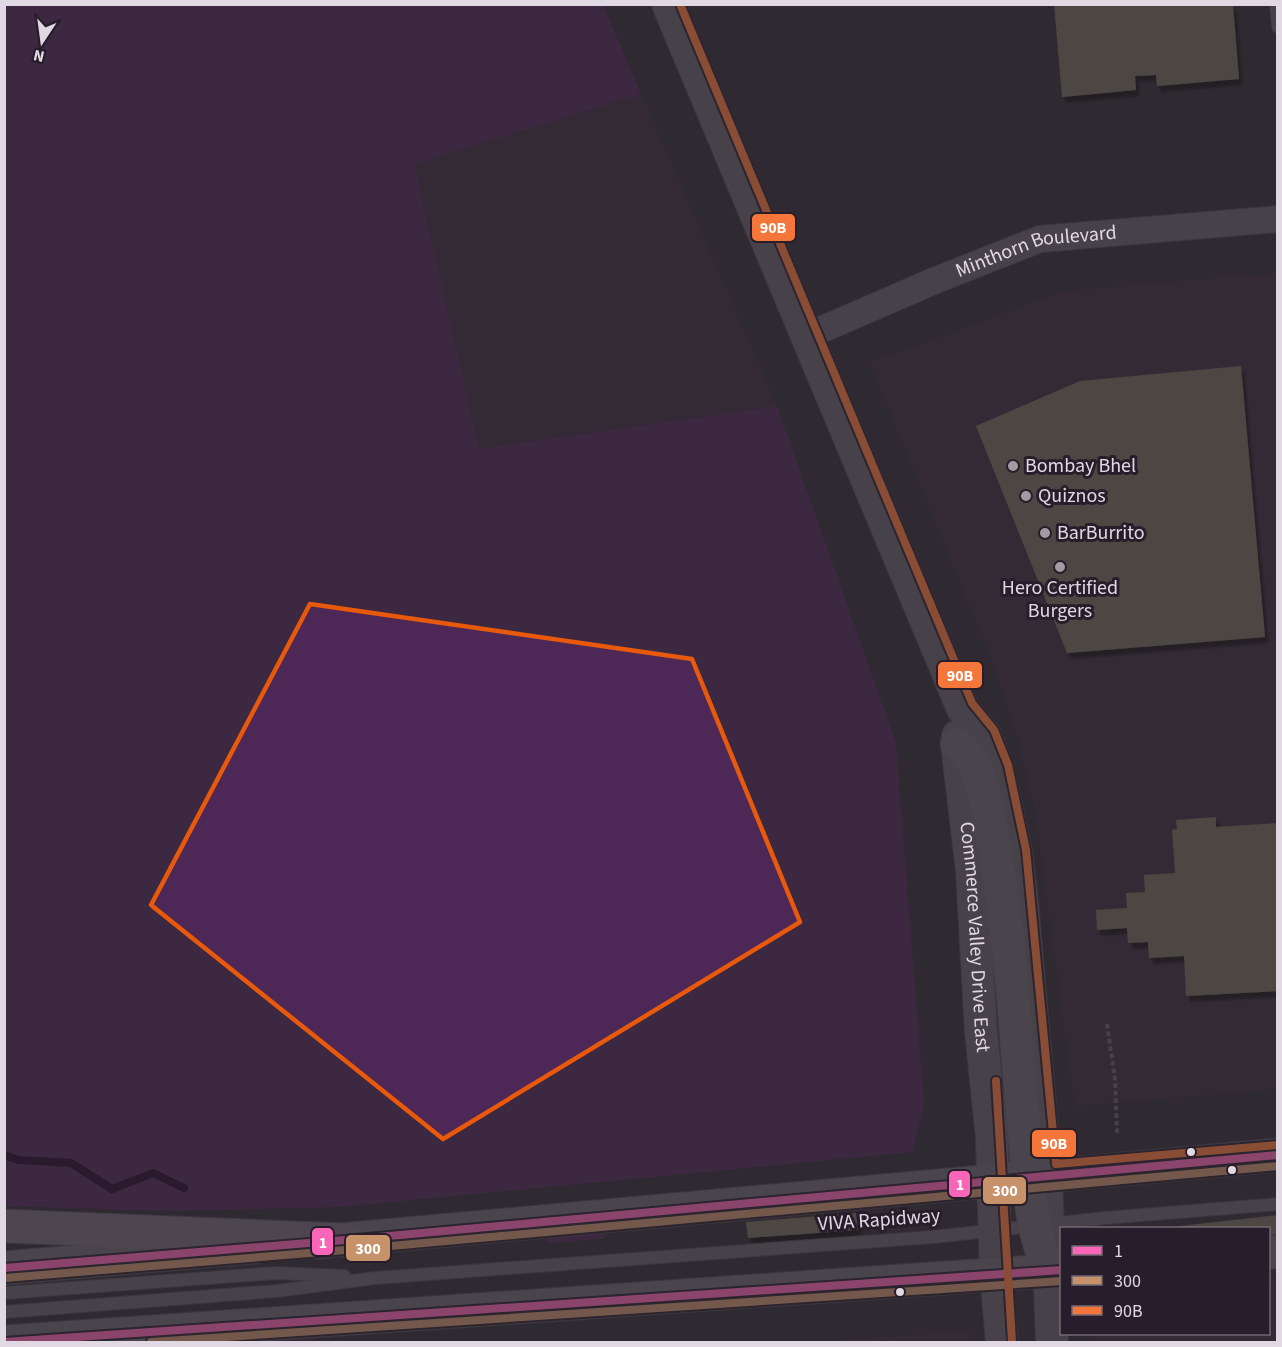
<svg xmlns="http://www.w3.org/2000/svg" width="1282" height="1347" font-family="'Source Sans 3',sans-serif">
<defs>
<filter id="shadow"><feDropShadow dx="3.5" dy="6" stdDeviation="1.5" flood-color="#0009"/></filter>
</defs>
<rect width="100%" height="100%" fill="#302a32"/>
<g fill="#3a2c3d">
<path d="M641,94L777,406L479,449L413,164Z"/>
<path d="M1277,273V1089L1075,1106L1036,814L1016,731L987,647L870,363L1066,291Z"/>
<path d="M1269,1284H1277V1342H1094V1334H1268Z"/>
<path d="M970,1331L971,1342H817Z"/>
</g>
<g fill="#4d2755">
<path d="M5,4L603,5L641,94L414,164L479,449L777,406L896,743L924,1104L912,1152L339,1207L166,1211L5,1206Z"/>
<path d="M603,1231L605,1236L602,1239L548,1243L545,1240V1238Z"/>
</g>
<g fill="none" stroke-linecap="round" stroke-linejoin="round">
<path stroke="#230729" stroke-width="8" d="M4,1155L18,1160L71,1163L112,1189L153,1173L184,1188"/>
</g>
<g fill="#716b5a" filter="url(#shadow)">
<path d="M1054,4H1233L1239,79L1157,86L1156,75L1135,76L1136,90L1062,97Z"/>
<path d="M1241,366L1265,637L1067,653L976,426L1080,381Z"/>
<path d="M1216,817V827L1278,823V991L1186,996L1184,956L1149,958L1148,942L1128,943L1127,928L1097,930L1096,910L1127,908L1126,893L1145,892L1144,875L1175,873L1172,830L1177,829L1176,820Z"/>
<path d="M856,1213L858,1230L748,1238L746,1222Z"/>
<path d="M1278,1215V1235L1268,1236V1228H1181V1226Z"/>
</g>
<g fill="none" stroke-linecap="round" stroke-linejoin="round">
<defs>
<g id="service">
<path d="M1276,4L1278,27"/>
<path d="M4,1293L276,1273L344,1276"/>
<path d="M4,1312L277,1291L375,1278L933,1237L1105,1218L1278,1204"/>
</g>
<g id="minor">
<path id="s1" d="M807,336L936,280L1040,239L1278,219"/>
</g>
<g id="tertiary">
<path d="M668,4L963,709L985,735L998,769L1016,852L1022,902L1046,1175L1052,1342"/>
<path id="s2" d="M958,736L957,744L972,871L981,1032L992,1138L996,1275L1002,1342"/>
</g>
<g id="primary">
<path d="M957,744C963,750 970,757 974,765C983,780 988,813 991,831C1013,936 1015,1045 1026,1152C1030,1192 1031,1234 1051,1271"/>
<path d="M317,1242L1278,1155"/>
<path d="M1268,1252H1278"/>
<path d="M4,1268L254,1247"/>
<path d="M4,1342L1062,1270"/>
</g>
<path id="motorway" d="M4,1226L345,1240"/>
</defs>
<use href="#service" stroke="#4c464e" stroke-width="14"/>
<use href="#minor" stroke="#4c464e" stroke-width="28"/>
<use href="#tertiary" stroke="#4c464e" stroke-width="34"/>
<use href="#primary" stroke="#4c464e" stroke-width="35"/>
<use href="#motorway" stroke="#4c464e" stroke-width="35"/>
<path stroke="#635e64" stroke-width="4" stroke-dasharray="4.5 3" stroke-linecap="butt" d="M1107,1024L1115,1079L1117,1133"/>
<use href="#service" stroke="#656066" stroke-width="12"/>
<use href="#minor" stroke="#656066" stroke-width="26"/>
<use href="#tertiary" stroke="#656066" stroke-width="32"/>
<use href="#primary" stroke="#6c646e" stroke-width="33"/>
<use href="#motorway" stroke="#716673" stroke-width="33"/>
<defs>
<g id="bus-1">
<path d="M4,1268L345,1240L1278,1155"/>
<path d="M4,1342L1062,1270"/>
</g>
<g id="bus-2">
<path d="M5,1278L346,1250L1278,1166"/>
<path d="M151,1342L1062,1281"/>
</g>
<g id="bus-3">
<path d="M680,4L972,703L994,730L1008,765L1026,850L1056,1164L1277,1145"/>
<path d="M996,1081L1012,1341"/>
</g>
</defs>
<use href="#bus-1" stroke="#281d2a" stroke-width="12"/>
<use href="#bus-2" stroke="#281d2a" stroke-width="12"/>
<use href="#bus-3" stroke="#281d2a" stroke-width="12"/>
<use href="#bus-1" stroke="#fa66b7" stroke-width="8"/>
<use href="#bus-2" stroke="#c7916a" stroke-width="8"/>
<use href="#bus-3" stroke="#f5763a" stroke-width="8"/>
</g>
<path d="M0 0H1282V1347H0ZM310,604L692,659L800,922L443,1139L151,905Z" fill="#302a32" fill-opacity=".55" fill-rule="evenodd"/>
<path fill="none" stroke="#e8590c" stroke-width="4.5" stroke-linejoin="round" d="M310,604L692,659L800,922L443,1139L151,905Z"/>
<g fill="#a29ba4" stroke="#281d2a" stroke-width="2">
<circle cx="1013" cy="466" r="6"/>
<circle cx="1026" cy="496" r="6"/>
<circle cx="1045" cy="533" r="6"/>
<circle cx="1060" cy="567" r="6"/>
</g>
<g fill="#e0d8e2" stroke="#281d2a" stroke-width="2">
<circle cx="1191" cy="1152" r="5"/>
<circle cx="1232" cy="1170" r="5"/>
<circle cx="900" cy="1292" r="5"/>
</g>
<g text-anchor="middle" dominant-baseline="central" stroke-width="6" stroke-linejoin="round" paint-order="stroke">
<g font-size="20" fill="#e0d8e2" stroke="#281d2a">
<text stroke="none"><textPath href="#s1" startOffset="246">Minthorn Boulevard</textPath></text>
<text stroke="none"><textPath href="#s2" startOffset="202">Commerce Valley Drive East</textPath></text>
<text transform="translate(879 1220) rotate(-4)">VIVA Rapidway</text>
</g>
<g font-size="20" fill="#e0d8e2" stroke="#281d2a" text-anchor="start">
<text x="1025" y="466">Bombay Bhel</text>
<text x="1038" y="496">Quiznos</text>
<text x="1057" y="533">BarBurrito</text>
<text x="1060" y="588" text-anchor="middle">Hero Certified<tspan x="1060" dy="23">Burgers</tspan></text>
</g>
</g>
<g stroke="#281d2a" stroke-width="2">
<rect x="751" y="213" width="45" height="29" rx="6" fill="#f5763a"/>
<rect x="937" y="661" width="46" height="28" rx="6" fill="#f5763a"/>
<rect x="1031" y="1129" width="46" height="29" rx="6" fill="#f5763a"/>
<rect x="948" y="1170" width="23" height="28" rx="6" fill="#fa66b7"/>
<rect x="982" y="1176" width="45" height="29" rx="6" fill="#c7916a"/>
<rect x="311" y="1227" width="23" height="29" rx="6" fill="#fa66b7"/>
<rect x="345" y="1234" width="46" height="28" rx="6" fill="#c7916a"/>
</g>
<g font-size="16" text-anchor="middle" font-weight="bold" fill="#fff">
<text x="773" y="233">90B</text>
<text x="960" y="681">90B</text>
<text x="1054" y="1149">90B</text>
<text x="960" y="1190">1</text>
<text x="1005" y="1196">300</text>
<text x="323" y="1248">1</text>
<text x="368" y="1254">300</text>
</g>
<rect width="1282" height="1347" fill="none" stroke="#e0d8e2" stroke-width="12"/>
<rect x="1060" y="1227" width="210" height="108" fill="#281d2a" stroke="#726874" stroke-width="1.5"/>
<rect x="1072" y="1246" width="30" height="9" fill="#fa66b7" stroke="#726874" stroke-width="1.5"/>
<text x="1114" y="1257" font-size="18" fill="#e0d8e2">1</text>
<rect x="1072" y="1276" width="30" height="9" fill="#c7916a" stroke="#726874" stroke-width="1.5"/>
<text x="1114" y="1287" font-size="18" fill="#e0d8e2">300</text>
<rect x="1072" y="1306" width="30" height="9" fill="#f5763a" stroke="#726874" stroke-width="1.5"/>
<text x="1114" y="1317" font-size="18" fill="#e0d8e2">90B</text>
<g transform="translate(42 42) rotate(193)" stroke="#281d2a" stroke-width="4.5" paint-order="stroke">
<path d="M0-4.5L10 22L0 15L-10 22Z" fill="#e0d8e2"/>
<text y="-9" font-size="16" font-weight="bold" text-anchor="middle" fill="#e0d8e2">N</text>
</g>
</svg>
